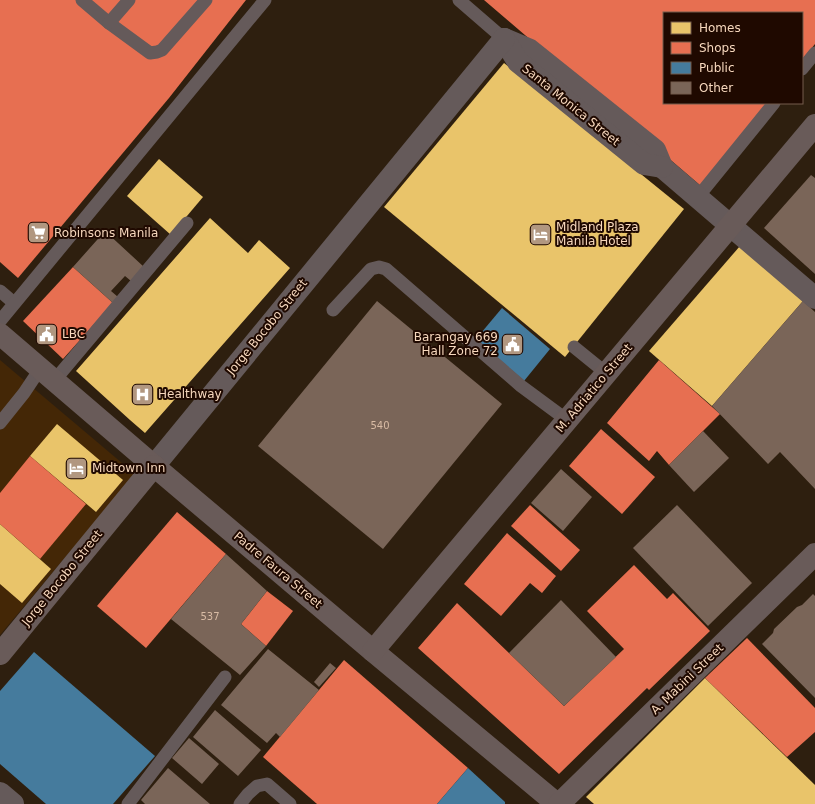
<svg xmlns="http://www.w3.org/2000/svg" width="815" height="804" font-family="'DejaVu Sans',sans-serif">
<rect width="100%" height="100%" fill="#2e1f0f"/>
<path fill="#442706" d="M0,360L135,474L0,635Z"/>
<g fill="#e9c46a">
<path d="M504,63L684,209L565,357L384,207Z"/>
<path d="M159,159L203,197L171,235L127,196Z"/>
<path d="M210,218L248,253L259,240L290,268L145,433L130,420L76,371Z"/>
<path d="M740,246L803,301L712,406L649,351Z"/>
<path d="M57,424L123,480L96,512L30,456Z"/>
<path d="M0,524L51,569L22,603L0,584Z"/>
<path d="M705,678L815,785V804H594L586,797Z"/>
</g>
<g fill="#e76f51">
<path d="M0,0H246L169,98L18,278L0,262Z"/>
<path d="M484,0H815V44L802,60V13H664V103H767L701,186Z"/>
<path d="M73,267L113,303L63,359L23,321Z"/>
<path d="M659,360L720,414L669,465L657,451L649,461L607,423Z"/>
<path d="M601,429L655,477L622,514L569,466Z"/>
<path d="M30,456L86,504L40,559L0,524V493Z"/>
<path d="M530,505L580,550L561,571L511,526Z"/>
<path d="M177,512L226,554L146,648L97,606Z"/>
<path d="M507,533L556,576L542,593L530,583L501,616L464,584Z"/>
<path d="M634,565L667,599L673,593L710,631L649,690L647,688L559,774L418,648L457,603L564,706L624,649L587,611Z"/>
<path d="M267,591L293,611L266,646L241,624Z"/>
<path d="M747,638L815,708V732L787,757L705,678Z"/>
<path d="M344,660L468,768L437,804H317L263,757Z"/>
</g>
<g fill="#457b9d">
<path d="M502,308L550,349L524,381L476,339Z"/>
<path d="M34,652L155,756L113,804H46L0,764V691Z"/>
<path d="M468,768L505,802V804H437Z"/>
</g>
<g fill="#7a6558">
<path d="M811,175L815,178V274L764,228Z"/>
<path d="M105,231L144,267L131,281L125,276L111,291L118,297L113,303L73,267Z"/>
<path d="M377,301L502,404L383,549L258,446Z"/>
<path d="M803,301L815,312V489L780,452L768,464L712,406Z"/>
<path d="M703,431L729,458L694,492L669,465Z"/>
<path d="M561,469L592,497L563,531L531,503Z"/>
<path d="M677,505L752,583L708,626L633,548Z"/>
<path d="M226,554L267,591L241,624L266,646L240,675L171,619Z"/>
<path d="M813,594L815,596V698L762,644L773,633L774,629L797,607L802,605Z"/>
<path d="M561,600L616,657L564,706L509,653Z"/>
<path d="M268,649L319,690L280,737L276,733L267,743L221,705Z"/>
<path d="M330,663L336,668L319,687L314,682Z"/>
<path d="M215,710L261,750L238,776L193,737Z"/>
<path d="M189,738L219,764L202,784L172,758Z"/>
<path d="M168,768L210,804H145L141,800Z"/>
</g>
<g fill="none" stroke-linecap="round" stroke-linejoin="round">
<g stroke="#655a5a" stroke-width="13">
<path d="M82,0L109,23L150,53L157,52L162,50L206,0"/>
<path d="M459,0L504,39"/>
<path d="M109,23L129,0"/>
<path d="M802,69L815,53"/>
<path d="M697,198L774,103"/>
<path d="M0,291L14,303"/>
<path d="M333,310L371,269L379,267L386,269L521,386L567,420"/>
<path d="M0,321L265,0"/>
<path d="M574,347L606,373"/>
<path d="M54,381L187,223"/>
<path d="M0,423L24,393L40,369"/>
<path d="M128,804L225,677"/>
<path d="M240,804L248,794L257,786L267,784L290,804"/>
</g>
<g stroke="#655a5a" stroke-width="22">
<path d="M504,39L530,50L655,150L662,167L815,298"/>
<path d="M504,39L518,62L644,164L662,167"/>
<path d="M154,466L504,39"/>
<path d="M0,793L13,804"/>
</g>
<g stroke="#695b59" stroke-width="22">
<path d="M0,334L154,466L373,651L557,804"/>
<path d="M373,651L815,125"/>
<path d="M0,654L154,466"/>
<path d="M559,804L815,554"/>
</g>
</g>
<defs>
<symbol id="supermarket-square" viewBox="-11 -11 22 22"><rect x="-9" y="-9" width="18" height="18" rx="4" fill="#b19780" stroke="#1f0900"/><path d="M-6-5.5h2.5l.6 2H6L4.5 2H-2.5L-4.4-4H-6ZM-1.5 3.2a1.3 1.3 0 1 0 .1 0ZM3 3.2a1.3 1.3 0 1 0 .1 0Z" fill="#fff"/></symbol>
<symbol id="hotel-square" viewBox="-11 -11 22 22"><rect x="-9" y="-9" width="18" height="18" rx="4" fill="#b19780" stroke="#1f0900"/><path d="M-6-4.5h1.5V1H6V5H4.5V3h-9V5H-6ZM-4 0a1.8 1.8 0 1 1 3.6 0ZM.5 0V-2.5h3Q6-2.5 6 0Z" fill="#fff"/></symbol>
<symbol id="civic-square" viewBox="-11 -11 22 22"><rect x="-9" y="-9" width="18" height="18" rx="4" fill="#b19780" stroke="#1f0900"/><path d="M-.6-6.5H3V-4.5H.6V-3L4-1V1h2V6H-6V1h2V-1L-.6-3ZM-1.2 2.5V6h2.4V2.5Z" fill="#fff"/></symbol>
<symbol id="hospital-square" viewBox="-11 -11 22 22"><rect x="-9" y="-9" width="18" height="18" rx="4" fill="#b19780" stroke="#1f0900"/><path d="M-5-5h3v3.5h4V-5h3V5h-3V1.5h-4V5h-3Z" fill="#fff"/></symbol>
</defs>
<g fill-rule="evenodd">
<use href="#supermarket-square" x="26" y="220" width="25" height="25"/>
<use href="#hotel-square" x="528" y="222" width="25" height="25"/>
<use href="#civic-square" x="34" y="322" width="25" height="25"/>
<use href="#civic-square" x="500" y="332" width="25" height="25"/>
<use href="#hospital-square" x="130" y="382" width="25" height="25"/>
<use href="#hotel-square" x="64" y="456" width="25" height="25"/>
</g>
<g text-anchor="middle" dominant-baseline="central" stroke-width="4" stroke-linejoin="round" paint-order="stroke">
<g font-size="10" fill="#d8bba4">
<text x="380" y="425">540</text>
<text x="210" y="616">537</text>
</g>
<g font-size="12" fill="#f7d8bd" stroke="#1f0900">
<text transform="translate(571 105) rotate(39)">Santa Monica Street</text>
<text transform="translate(267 327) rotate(-51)">Jorge Bocobo Street</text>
<text transform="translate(594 388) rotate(-50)">M. Adriatico Street</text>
<text transform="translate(278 570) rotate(40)">Padre Faura Street</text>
<text transform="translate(62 578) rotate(-51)">Jorge Bocobo Street</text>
<text transform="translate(687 679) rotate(-44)">A. Mabini Street</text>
</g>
<g font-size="12" fill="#f7d8bd" stroke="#1f0900" text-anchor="start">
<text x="556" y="227">Midland Plaza<tspan x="556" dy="14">Manila Hotel</tspan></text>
<text x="54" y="233">Robinsons Manila</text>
<text x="62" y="334">LBC</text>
<text x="498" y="337" text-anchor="end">Barangay 669<tspan x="498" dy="14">Hall Zone 72</tspan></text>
<text x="158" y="394">Healthway</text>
<text x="92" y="468">Midtown Inn</text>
</g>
</g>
<rect x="663" y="12" width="140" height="92" fill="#1f0900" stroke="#755c4c"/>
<rect x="671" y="22" width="20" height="12" fill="#e9c46a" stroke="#755c4c"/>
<text x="699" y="32" font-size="12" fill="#f7d8bd">Homes</text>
<rect x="671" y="42" width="20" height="12" fill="#e76f51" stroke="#755c4c"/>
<text x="699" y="52" font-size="12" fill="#f7d8bd">Shops</text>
<rect x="671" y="62" width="20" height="12" fill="#457b9d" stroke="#755c4c"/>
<text x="699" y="72" font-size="12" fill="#f7d8bd">Public</text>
<rect x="671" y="82" width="20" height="12" fill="#7a6558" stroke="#755c4c"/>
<text x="699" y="92" font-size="12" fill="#f7d8bd">Other</text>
</svg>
